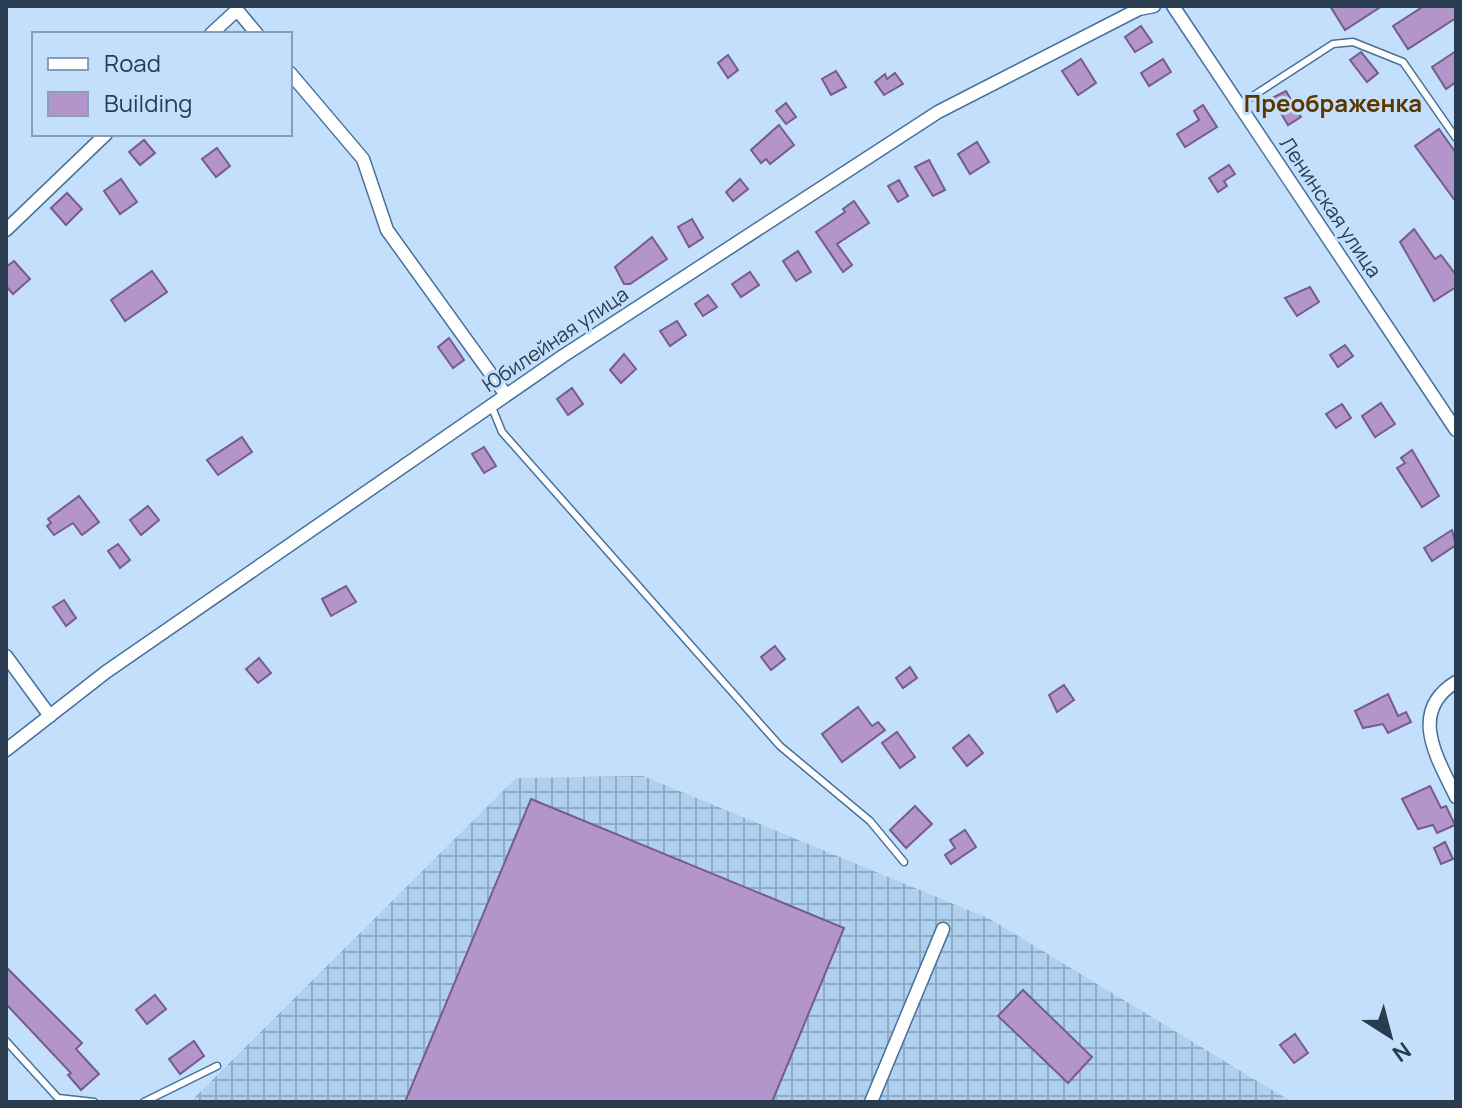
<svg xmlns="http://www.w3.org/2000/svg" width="1462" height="1108" font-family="Manrope,sans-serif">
<defs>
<pattern id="industrial-grid" width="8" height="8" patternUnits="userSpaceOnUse" patternTransform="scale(2)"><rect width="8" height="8" fill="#b0d0ef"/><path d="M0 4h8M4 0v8" fill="none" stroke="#8faac4"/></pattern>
</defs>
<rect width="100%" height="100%" fill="#c3dffc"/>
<path fill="url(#industrial-grid)" d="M643,776L990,919L1292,1102H190L516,778Z"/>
<g fill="#b395cb" stroke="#765b8c" stroke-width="2">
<path d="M1330,6H1382L1345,30Z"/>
<path d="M1424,6H1456V18L1408,49L1393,26Z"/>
<path d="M1141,26L1152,42L1135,52L1125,37Z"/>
<path d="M1456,51V82L1446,89L1432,67Z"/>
<path d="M1361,52L1378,73L1367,82L1350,60Z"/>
<path d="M728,55L738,70L728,78L718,63Z"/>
<path d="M1081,59L1096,83L1078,95L1062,71Z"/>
<path d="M1163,59L1171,72L1149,86L1141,73Z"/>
<path d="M836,71L846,87L831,95L822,79Z"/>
<path d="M895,73L903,84L884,95L875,82L885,74L887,79Z"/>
<path d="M1286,91L1301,117L1288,125L1272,98Z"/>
<path d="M786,103L796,117L786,124L776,111Z"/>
<path d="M1203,105L1217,127L1185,147L1177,134L1199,120L1194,111Z"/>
<path d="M779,125L794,145L770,164L766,159L761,163L751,150Z"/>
<path d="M1439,129L1456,153V202L1415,146Z"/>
<path d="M144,140L155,153L140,165L129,152Z"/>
<path d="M977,142L989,162L970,174L958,154Z"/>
<path d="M217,148L230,166L216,177L202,159Z"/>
<path d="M929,160L945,190L933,196L915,167Z"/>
<path d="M1229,165L1235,174L1224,181L1227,186L1218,192L1209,178Z"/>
<path d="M121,179L137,202L120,214L104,191Z"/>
<path d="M740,179L748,189L733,201L726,192Z"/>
<path d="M899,180L908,196L898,202L888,186Z"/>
<path d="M67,193L82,209L66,225L51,208Z"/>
<path d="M854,201L869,223L837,244L852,265L843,272L816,232L845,212L843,209Z"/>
<path d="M692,219L703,238L689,247L678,227Z"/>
<path d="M1414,229L1435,259L1441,255L1456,275V287L1434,301L1400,242Z"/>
<path d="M652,237L667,259L630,284H624L615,267Z"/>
<path d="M798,251L811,272L796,281L783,261Z"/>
<path d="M14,261L30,279L13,294L6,286V267Z"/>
<path d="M152,271L167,292L125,321L111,300Z"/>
<path d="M750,272L759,285L741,297L732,284Z"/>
<path d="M1310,287L1319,302L1297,316L1285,298Z"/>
<path d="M708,295L717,307L703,316L695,304Z"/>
<path d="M677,321L686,335L670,346L660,331Z"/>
<path d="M449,338L464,360L453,368L438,347Z"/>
<path d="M1345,345L1353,356L1338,367L1330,355Z"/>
<path d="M624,354L636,369L621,383L610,370Z"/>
<path d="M572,388L583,404L568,415L557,399Z"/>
<path d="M1381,403L1395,424L1375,437L1362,416Z"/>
<path d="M1342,404L1351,418L1336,428L1326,414Z"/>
<path d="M242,437L252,452L218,475L207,460Z"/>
<path d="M484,447L496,466L484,473L472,454Z"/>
<path d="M1412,450L1439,496L1422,507L1397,468L1405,463L1401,458Z"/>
<path d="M79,496L99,522L82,535L73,523L54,535L47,526L51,523L48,519Z"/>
<path d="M148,506L159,520L141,535L130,520Z"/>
<path d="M1452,530L1456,545L1432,561L1424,548Z"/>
<path d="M118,544L130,560L120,568L108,551Z"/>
<path d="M346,586L356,602L331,616L322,599Z"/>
<path d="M64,600L76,618L66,626L53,607Z"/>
<path d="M775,646L785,659L771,670L761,657Z"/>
<path d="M259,658L271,673L258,683L246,669Z"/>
<path d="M910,667L917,678L903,688L896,678Z"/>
<path d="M1064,685L1074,700L1057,712L1049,695Z"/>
<path d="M1388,694L1398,716L1406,712L1411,722L1388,733L1383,724L1363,728L1355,711Z"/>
<path d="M858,707L872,726L878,722L885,730L842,762L822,734Z"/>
<path d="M897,732L915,757L900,768L882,743Z"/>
<path d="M969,735L983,753L967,766L953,748Z"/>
<path d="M1430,786L1441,808L1446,806L1455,825L1437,833L1433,825L1418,829L1402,799Z"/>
<path d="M531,799L844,928L772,1102H405Z"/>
<path d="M915,806L932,824L906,848L890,830Z"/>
<path d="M965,830L976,847L951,864L945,855L955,848L950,840Z"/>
<path d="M1445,842L1453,859L1441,864L1434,848Z"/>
<path d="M6,967L82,1043L76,1049L99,1074L81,1090L68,1075L71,1073L6,1004Z"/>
<path d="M1023,990L1092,1057L1068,1083L998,1016Z"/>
<path d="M155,995L166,1009L147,1024L136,1010Z"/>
<path d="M1295,1034L1308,1053L1294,1063L1280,1045Z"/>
<path d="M194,1041L204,1056L180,1074L169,1059Z"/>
</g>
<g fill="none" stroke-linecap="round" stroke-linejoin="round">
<defs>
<g id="lane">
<path d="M1239,105L1333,44L1353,42L1403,62L1456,138"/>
<path d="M491,405L502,432L780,746L870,821L904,862"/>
<path d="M6,1041L58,1098L94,1102"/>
<path d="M144,1102L217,1066"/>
</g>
<g id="street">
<path d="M1173,6L1456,430"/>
<path d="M211,34L237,10L257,34"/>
<path d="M290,73L363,159L387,230L506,395"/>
<path d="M6,230L106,134"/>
<path d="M6,656L50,716"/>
<path d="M1456,682C1407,712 1438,759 1456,797"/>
<path d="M6,750L106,672L563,356L938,112L1139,9L1154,6"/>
<path d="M871,1102L943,929"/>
</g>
</defs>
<use href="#lane" stroke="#46719b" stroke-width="9"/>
<use href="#street" stroke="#46719b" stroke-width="15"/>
<use href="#lane" stroke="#fff" stroke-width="6"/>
<use href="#street" stroke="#fff" stroke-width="12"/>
</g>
<g text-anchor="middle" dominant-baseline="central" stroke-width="6" stroke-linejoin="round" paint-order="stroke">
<g font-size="20" fill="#2a3d50" stroke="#c3dffc">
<text transform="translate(1331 207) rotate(56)">Ленинская улица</text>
<text transform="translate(555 339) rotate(-34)">Юбилейная улица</text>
</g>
<g font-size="24" font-weight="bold" fill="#5a3701" stroke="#c3dffc">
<text x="1333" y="102">Преображенка</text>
</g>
</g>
<rect width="1462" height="1108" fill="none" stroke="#2a3d50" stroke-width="16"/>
<rect x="32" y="32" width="260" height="104" fill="#c3dffc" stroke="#869eb7" stroke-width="2"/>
<rect x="48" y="58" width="40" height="12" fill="#ffffff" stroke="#869eb7" stroke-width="2"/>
<text x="104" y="72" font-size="24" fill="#2a3d50">Road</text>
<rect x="48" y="92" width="40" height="24" fill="#b395cb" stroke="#869eb7" stroke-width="2"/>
<text x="104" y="112" font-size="24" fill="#2a3d50">Building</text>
<g transform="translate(1390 1036) rotate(144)" stroke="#c3dffc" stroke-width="6" paint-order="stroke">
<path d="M0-6L14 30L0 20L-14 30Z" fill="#2a3d50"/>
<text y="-12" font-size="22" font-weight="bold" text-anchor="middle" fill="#2a3d50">N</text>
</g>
</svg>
